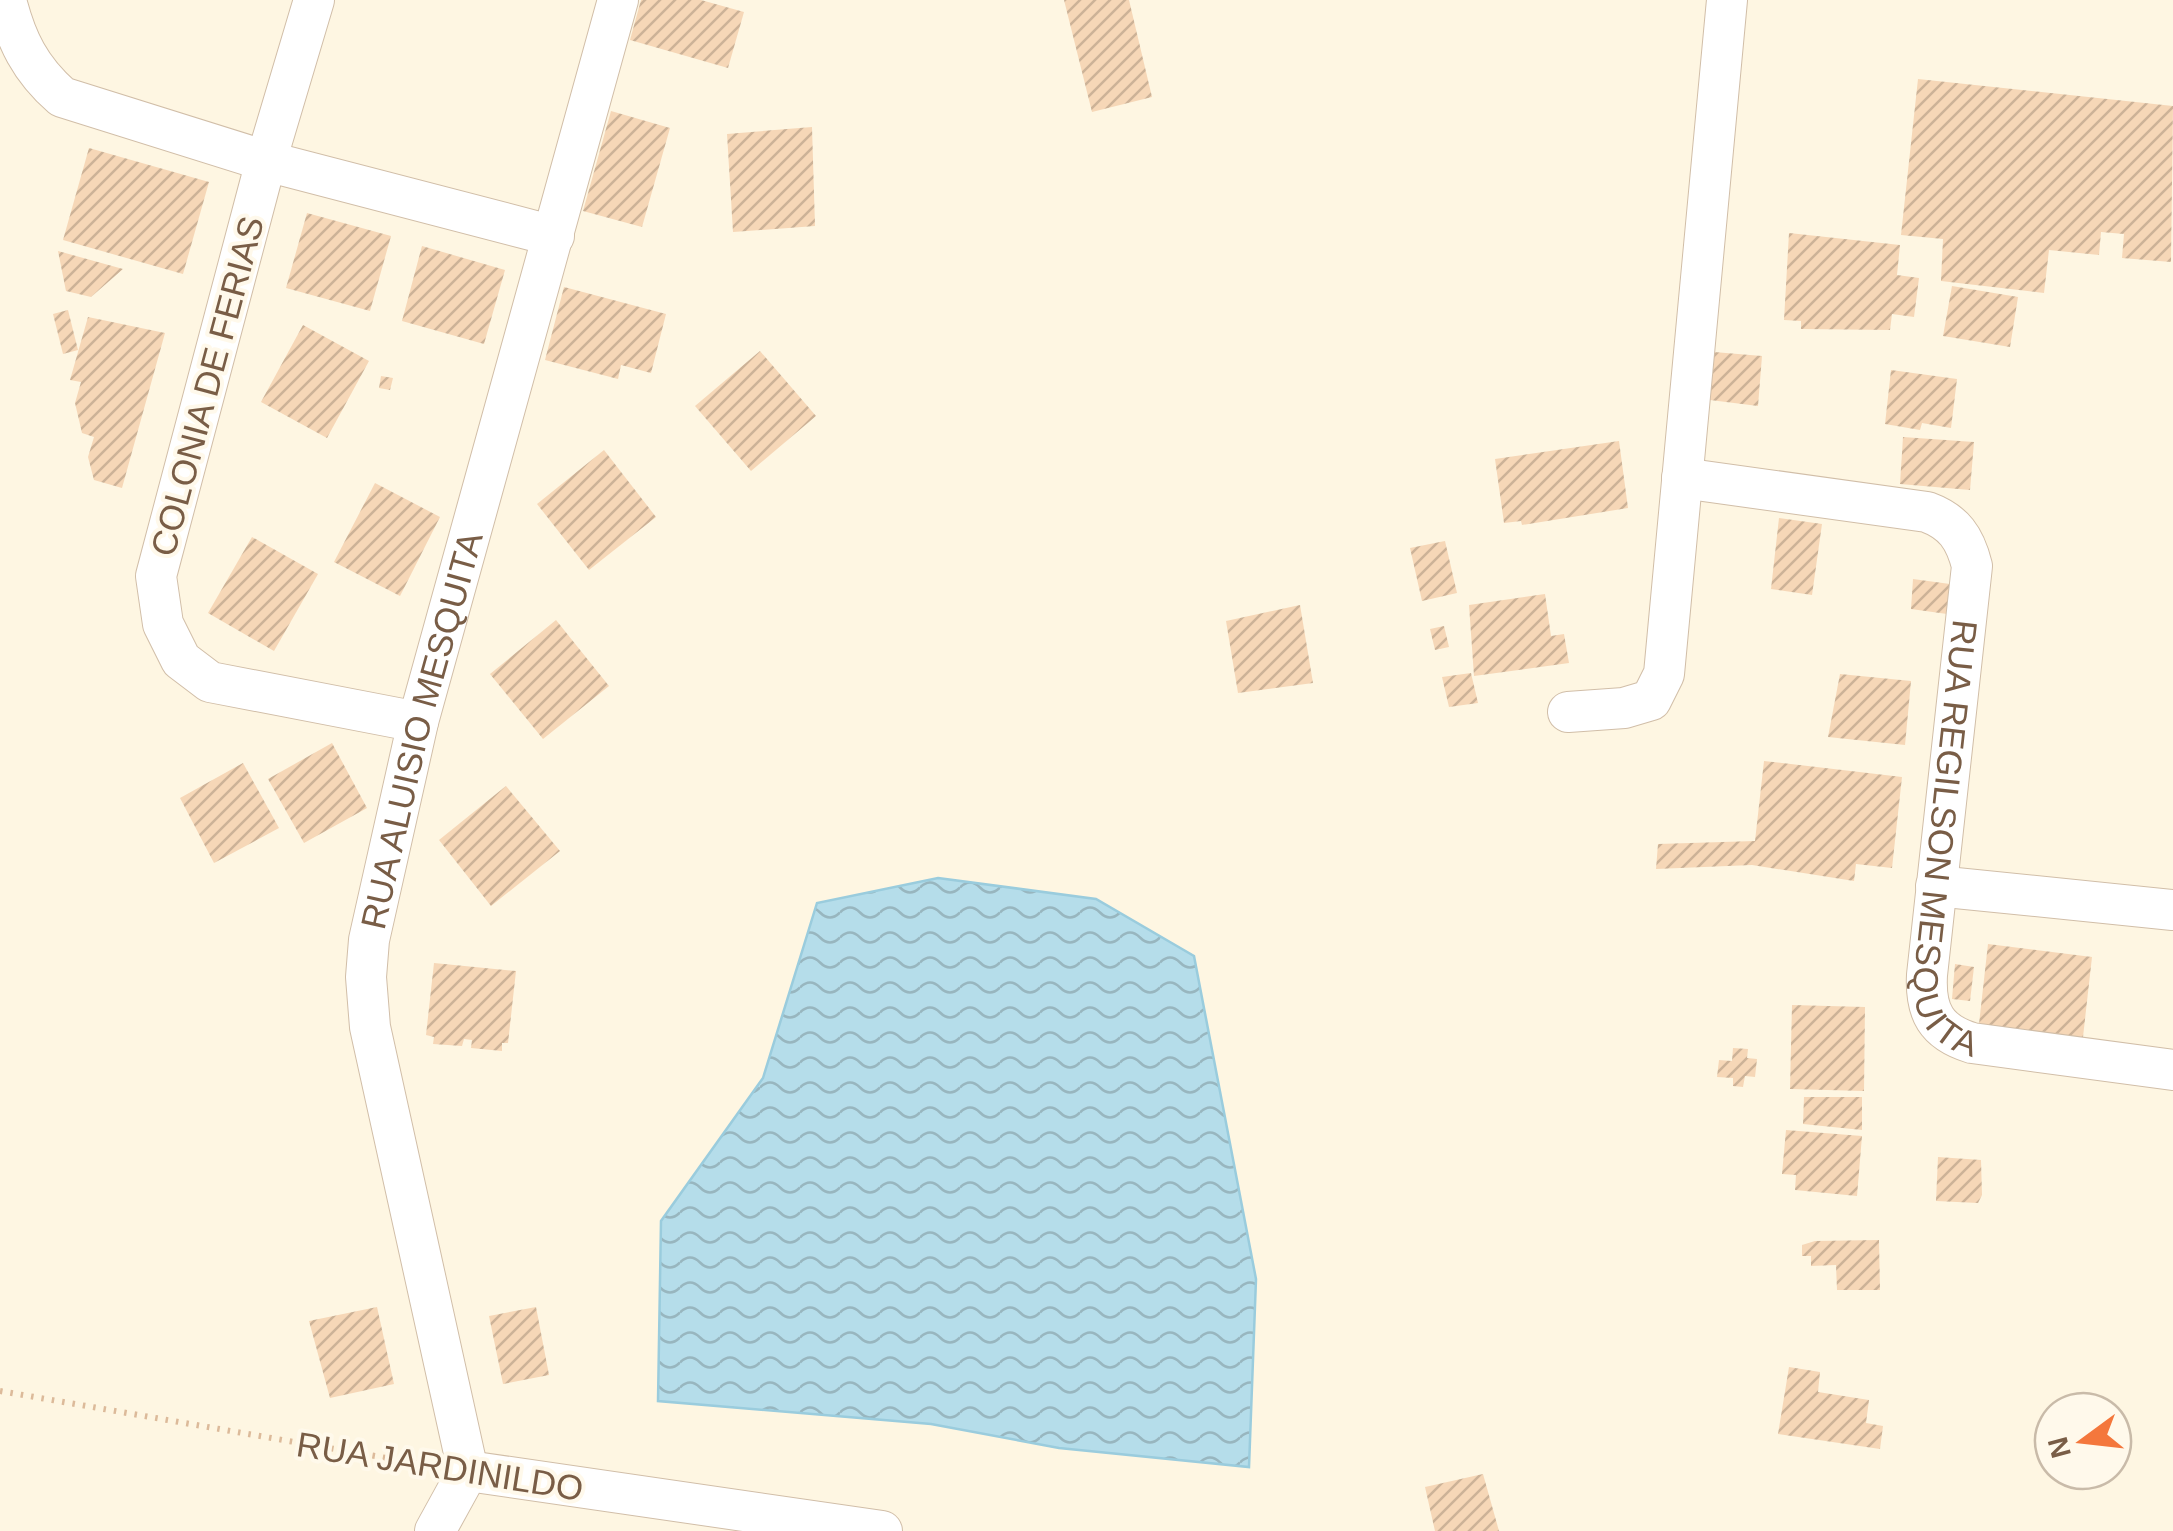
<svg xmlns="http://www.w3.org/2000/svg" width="2173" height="1531" font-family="Arial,sans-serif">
<defs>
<pattern id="water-waves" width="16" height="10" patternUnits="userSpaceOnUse" patternTransform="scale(2.5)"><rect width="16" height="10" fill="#b5ddea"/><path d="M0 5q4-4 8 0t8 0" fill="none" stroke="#98b6bf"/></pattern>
<pattern id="building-hatch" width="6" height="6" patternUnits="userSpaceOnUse" patternTransform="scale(2.5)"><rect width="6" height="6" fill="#f6d7b7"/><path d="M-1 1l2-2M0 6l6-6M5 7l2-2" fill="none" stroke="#ccb297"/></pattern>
</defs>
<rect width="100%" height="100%" fill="#fef6e2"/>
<path fill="url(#water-waves)" stroke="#9accdd" stroke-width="2.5" d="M938,878L1096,899L1194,956L1256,1279L1249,1467L1059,1448L931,1424L658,1401L661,1221L763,1078L817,903Z"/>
<g fill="url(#building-hatch)">
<path d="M641,0H701L744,12L728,68L630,40Z"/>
<path d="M1064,0H1129L1152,97L1092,112Z"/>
<path d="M1918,79L2173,106L2171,262L2122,258L2124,234L2101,232L2099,255L2049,250L2044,293L1941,281L1943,239L1901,235Z"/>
<path d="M611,111L670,128L642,227L583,211Z"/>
<path d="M812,127L815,226L733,232L727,134Z"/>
<path d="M89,148L209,182L183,274L63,240Z"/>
<path d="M307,213L391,236L370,311L286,288Z"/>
<path d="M1789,233L1900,245L1897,275L1919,278L1914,317L1892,314L1890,330L1801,329V321L1784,320Z"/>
<path d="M422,246L505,270L484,344L402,321Z"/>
<path d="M58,251L123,269L91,297L66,291Z"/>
<path d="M1952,286L2018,297L2010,347L1943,336Z"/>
<path d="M564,287L666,314L651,373L621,365L618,379L545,360Z"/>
<path d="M68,310L78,350L63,354L53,314Z"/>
<path d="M88,317L165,333L122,488L94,480L88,457L94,437L82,433L75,403L81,382L70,380Z"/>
<path d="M303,325L369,361L327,438L261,402Z"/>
<path d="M760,351L816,416L751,471L695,406Z"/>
<path d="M1714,352L1762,356L1758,406L1710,400Z"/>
<path d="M1891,370L1957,379L1951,428L1922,423L1920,430L1885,424Z"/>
<path d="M381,376L393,378L390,390L379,388Z"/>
<path d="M1903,437L1974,442L1970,490L1900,484Z"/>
<path d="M1619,441L1628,508L1522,525L1521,521L1504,523L1495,459Z"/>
<path d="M604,450L656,517L589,570L537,504Z"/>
<path d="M375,483L440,517L400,596L334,562Z"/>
<path d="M1779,518L1822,524L1812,595L1771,589Z"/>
<path d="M252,537L318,574L274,651L208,613Z"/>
<path d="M1445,541L1457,593L1422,601L1410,548Z"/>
<path d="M1913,579L1950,584L1947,614L1911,609Z"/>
<path d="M1545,594L1551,636L1564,634L1569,663L1474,676L1469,605Z"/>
<path d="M1300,605L1313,683L1238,693L1226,621Z"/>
<path d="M556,620L609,686L543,739L490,674Z"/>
<path d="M1444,626L1449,647L1435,650L1430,629Z"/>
<path d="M1471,673L1478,703L1449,707L1442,677Z"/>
<path d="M1840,674L1911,681L1905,745L1828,737Z"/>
<path d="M332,743L367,808L304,843L268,779Z"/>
<path d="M1764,761L1902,777L1892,868L1856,864L1854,881L1752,865L1656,869L1658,844L1755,841Z"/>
<path d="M243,763L279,828L214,863L180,798Z"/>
<path d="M506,786L560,851L491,906L439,840Z"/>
<path d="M1988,944L2092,957L2083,1037L1979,1024Z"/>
<path d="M434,963L516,971L508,1043H502V1051L471,1048L472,1040L464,1039L462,1046L433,1044L434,1037L426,1035Z"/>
<path d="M1955,964L1974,967L1970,1001L1952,999Z"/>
<path d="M1792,1005L1865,1007L1864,1091L1790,1089Z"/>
<path d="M1733,1048L1748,1049L1747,1058L1757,1059L1755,1077L1745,1076L1743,1087L1733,1086V1078L1717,1077L1719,1060L1732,1061Z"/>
<path d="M1804,1097H1862V1130L1803,1124Z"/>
<path d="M1786,1130L1862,1136L1857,1196L1795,1190L1796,1175L1782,1174Z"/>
<path d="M1938,1157L1981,1160L1982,1195L1978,1203L1936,1201Z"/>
<path d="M1879,1240L1880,1290H1837L1836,1265L1811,1266V1256H1802V1245L1815,1241Z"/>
<path d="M377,1307L394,1384L330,1398L309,1321Z"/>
<path d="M536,1307L549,1375L503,1384L489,1316Z"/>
<path d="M1789,1367L1820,1372L1818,1392L1869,1400L1866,1423L1883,1426L1880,1449L1778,1434Z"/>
<path d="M1483,1474L1499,1531H1435L1425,1487Z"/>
</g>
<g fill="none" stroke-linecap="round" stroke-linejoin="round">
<defs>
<g id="minor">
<path d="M6,0C16,40 30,69 62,97L266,161L554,236"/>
<path d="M314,0L266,161L156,576L163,624L181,660L210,682L418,722"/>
<path id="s1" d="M1682,478L1927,512C1954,522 1965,538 1972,566L1927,975C1925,1012 1936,1032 1972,1043L2173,1070"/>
<path d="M1568,712L1624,708L1651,700L1664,674L1727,0"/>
<path d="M1936,886L2173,910"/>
<path id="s2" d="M468,1471L370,1027L366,977L369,940L418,722L618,0"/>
<path d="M468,1471L882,1531"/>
<path d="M435,1531L468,1471"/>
</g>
</defs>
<use href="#minor" stroke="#d1bea8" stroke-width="42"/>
<path stroke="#dcba9a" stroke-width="6" stroke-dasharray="2.5 8" stroke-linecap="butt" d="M0,1391L427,1465"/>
<use href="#minor" stroke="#fff" stroke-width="40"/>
</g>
<g text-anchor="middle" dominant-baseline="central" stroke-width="8" stroke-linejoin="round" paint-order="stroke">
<g font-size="35" fill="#795d46" stroke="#fff9eb">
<text transform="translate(207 386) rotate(-75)">COLONIA DE FERIAS</text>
<text stroke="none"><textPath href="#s2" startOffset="758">RUA ALUISIO MESQUITA</textPath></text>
<text stroke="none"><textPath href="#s1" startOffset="602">RUA REGILSON MESQUITA</textPath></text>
<text transform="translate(440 1466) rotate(9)">RUA JARDINILDO</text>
</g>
</g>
<g transform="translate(2083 1441) rotate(255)"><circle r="48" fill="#fff9eb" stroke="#c9bba9" stroke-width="2.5"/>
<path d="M0-8L18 38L0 25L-18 38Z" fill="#f4773c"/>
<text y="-15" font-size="28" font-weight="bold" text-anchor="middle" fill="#795d46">N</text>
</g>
</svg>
